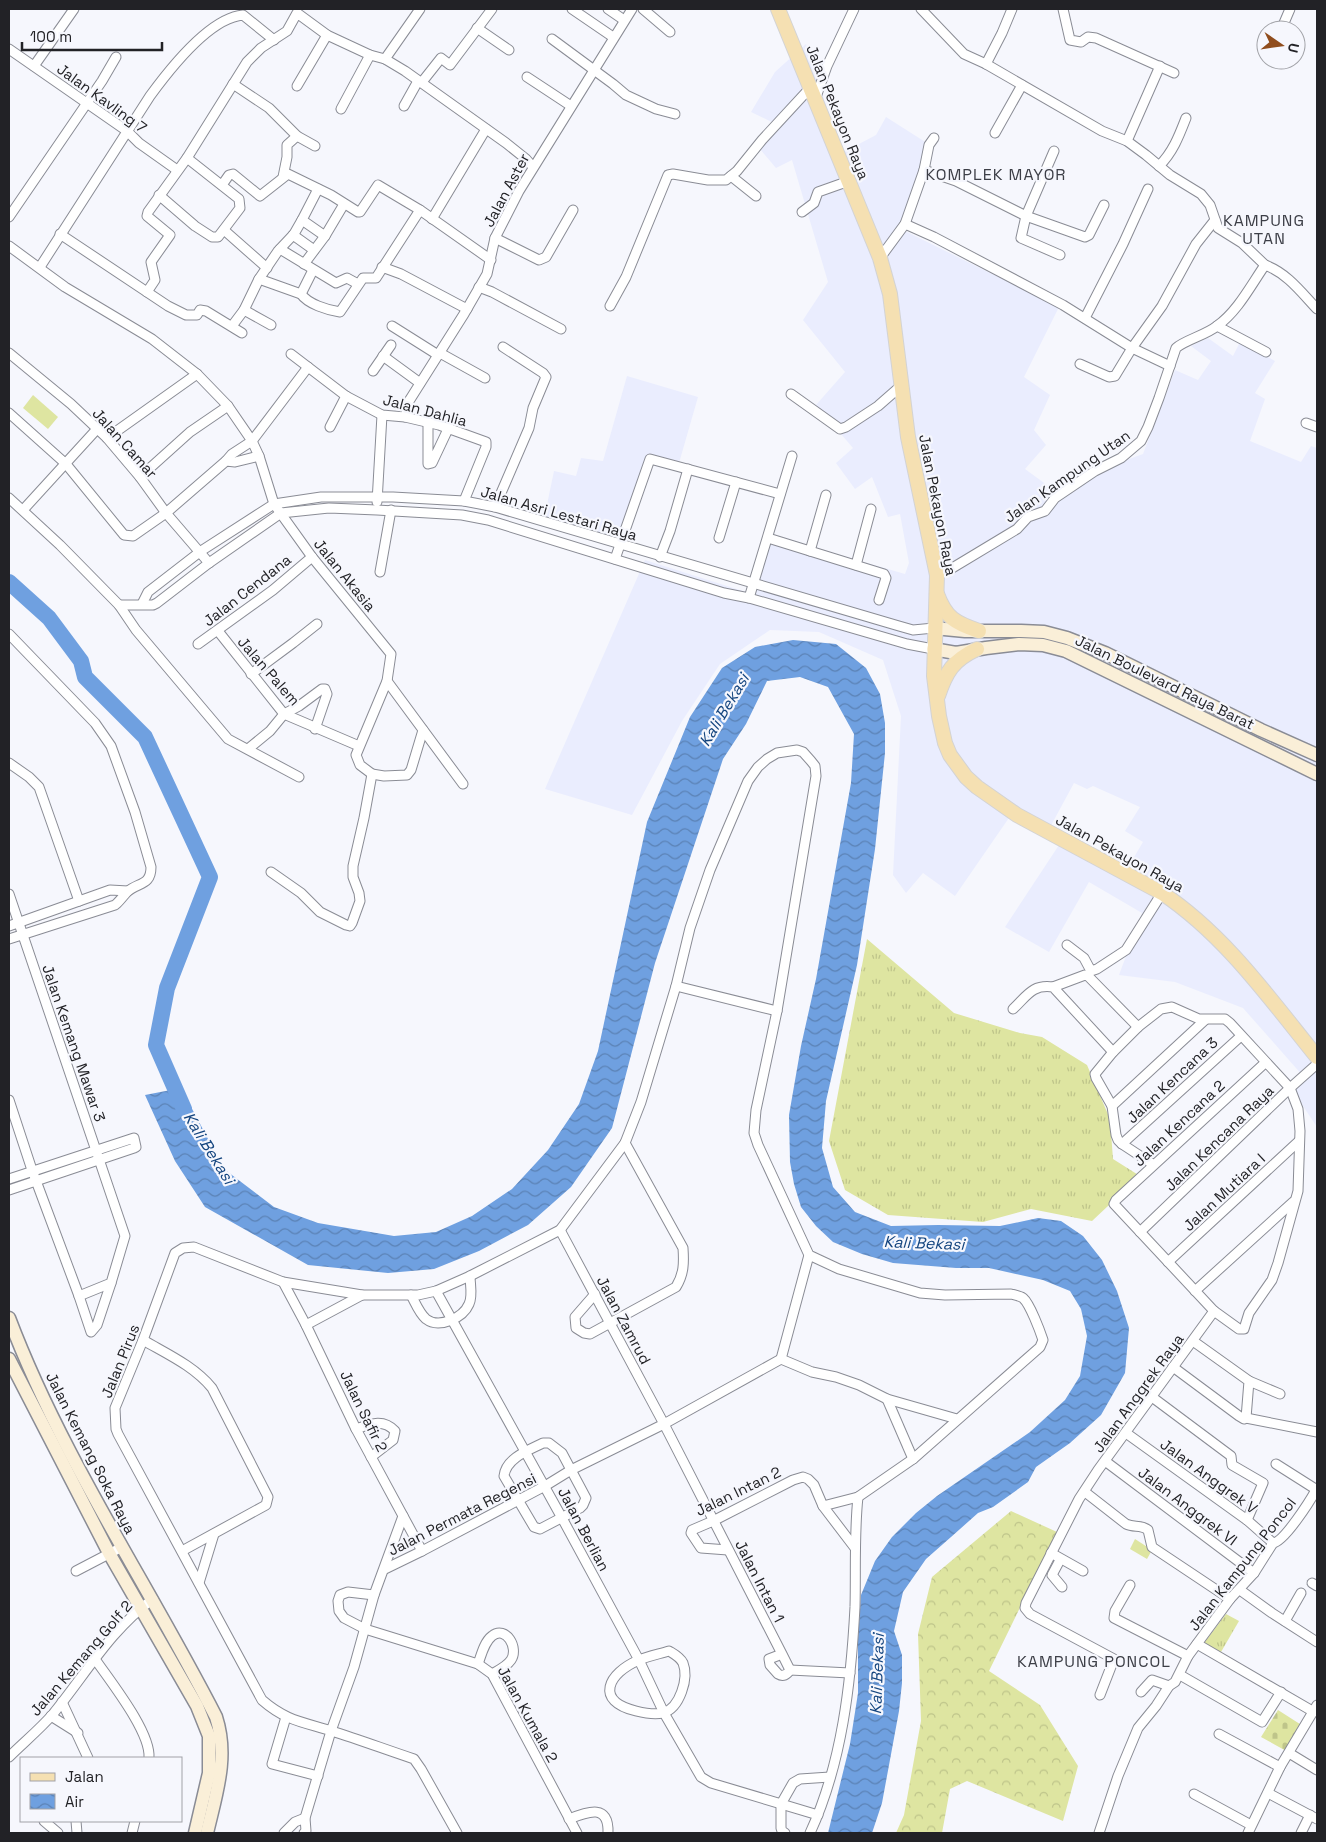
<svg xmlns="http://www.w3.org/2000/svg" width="1326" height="1842" font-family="'Space Grotesk',sans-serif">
<defs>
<pattern id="grass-tufts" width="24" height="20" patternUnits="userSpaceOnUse" patternTransform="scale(1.25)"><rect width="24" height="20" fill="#dee5a1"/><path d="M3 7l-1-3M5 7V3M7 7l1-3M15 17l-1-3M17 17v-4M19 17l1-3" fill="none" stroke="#bec48a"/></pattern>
<pattern id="forest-crowns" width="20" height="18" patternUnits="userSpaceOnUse" patternTransform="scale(1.25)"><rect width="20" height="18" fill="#dee5a1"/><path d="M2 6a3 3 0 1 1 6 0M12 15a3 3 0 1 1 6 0" fill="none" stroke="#bec48a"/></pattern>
<pattern id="cemetery-stones" width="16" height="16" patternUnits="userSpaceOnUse" patternTransform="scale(1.25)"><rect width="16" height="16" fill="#dee5a1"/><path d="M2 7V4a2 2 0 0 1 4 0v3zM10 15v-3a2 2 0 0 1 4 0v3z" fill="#bec48a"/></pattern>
<pattern id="water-waves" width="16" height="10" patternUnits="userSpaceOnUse" patternTransform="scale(1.25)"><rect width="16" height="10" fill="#6fa0e0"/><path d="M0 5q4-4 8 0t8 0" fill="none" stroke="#5b82b5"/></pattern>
</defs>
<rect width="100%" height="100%" fill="#f6f7fd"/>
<g fill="#eaedfe">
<path d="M806,44L842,153L876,135L886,117L930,145L923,168L920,197L905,231L1059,307L1024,377L1050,395L1034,430L1046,445L1025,469L1062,496L1121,462L1143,454L1175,370L1198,380L1211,361L1191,346L1208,338L1233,356L1240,342L1275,361L1255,393L1265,399L1250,441L1301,462L1311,446L1317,448V1127L1289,1085L1303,1076L1243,1008L1175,982L1119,975L1142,913L1089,882L1049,952L1005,927L1059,845L1101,869L1108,858L1127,869L1143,842L1125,831L1140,807L1093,786L1087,789L1074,783L1048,831L1013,812L955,896L923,873L906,893L893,875L901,716L883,660L819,632L770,630L720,664L682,721L632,815L545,789L645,560L749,593L767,534L905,574L909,563L900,514L888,517L872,477L855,489L836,463L853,448L816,405L845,372L803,320L828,282L792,160L776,168L760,149L776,124L751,112L775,72Z"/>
<path d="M627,376L698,397L679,463L648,456L618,542L544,519L554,471L576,476L581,458L603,461Z"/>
</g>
<g fill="url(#grass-tufts)">
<path d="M867,939L954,1013L1020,1033L1042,1037L1087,1065L1110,1119L1113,1159L1140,1176L1092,1221L1031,1209L983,1222L888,1215L845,1190L829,1141Z"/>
<path d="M1226,1614L1239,1621L1221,1652L1204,1643Z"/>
</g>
<path fill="url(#forest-crowns)" d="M1011,1511L1057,1532L989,1671L1040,1705L1078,1766L1063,1821L967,1781L950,1789L942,1833H896L904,1815L921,1721L918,1634L932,1577Z"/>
<path fill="url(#cemetery-stones)" d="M1278,1710L1303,1726L1288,1752L1261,1737Z"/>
<g fill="#dee5a1">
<path d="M33,395L58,417L48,429L23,408Z"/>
<path d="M1135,1539L1152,1550L1147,1559L1130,1549Z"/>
</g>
<path fill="url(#water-waves)" d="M793,640L836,644L866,668L880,694L885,723V753L875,849L857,965L826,1101L822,1148L833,1187L855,1212L891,1226L938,1225L1000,1226L1038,1218L1061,1221L1083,1236L1102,1260L1117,1291L1129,1328L1125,1373L1101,1415L1070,1443L1036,1467L1028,1482L993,1507L978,1513L951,1537L926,1559L903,1592L894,1631L902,1655V1683L899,1711L882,1803L872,1833H828L850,1744L858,1693V1639L861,1595L875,1561L892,1537L916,1513L937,1496L1030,1432L1065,1400L1080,1376L1087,1336L1081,1309L1070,1291L1043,1280L989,1268H956L893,1263L862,1254L833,1242L816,1226L801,1207L794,1184L790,1162L789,1115L801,1046L816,979L851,783L854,734L828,687L800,677L767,681L746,724L723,759L655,963L612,1128L571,1187L528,1225L479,1251L434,1269L388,1273L308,1265L205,1207L175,1161L145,1095L181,1088L224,1169L274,1207L318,1223L394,1236L436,1232L472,1216L512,1189L548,1150L579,1104L598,1051L647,822L690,717L722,668L755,647Z"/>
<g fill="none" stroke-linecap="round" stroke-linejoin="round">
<path stroke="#6fa0e0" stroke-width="16" d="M9,582L49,618L81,661L85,677L145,737L210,877L167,988L156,1045L184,1109"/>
<defs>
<g id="street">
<path d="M572,9L613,37"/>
<path d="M608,9L624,20"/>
<path d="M643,9L670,32"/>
<path d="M921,9L964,54L986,64L1102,131L1127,141L1146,155L1170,175L1201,194L1210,205L1218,228L1242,243L1265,265"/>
<path d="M1063,9L1070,40L1081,42L1088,37L1096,38L1174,73"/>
<path d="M477,28L509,50"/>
<path d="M1281,30L1290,9"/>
<path d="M552,39L613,84L626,95L656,109L675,114"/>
<path d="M9,49L127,131L139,143L177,170"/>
<path d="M385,59L420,9"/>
<path d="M986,64L1002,33L1012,9"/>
<path d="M34,66L74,9"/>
<path d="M527,77L571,106"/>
<path d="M422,82L441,58L450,65L492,9"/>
<path d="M233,84L269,108L297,136L315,146"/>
<path d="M297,86L327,35"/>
<path d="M815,100L827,66L854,9"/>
<path d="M404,106L418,81"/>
<path d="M341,109L370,55"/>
<path d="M995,133L1022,85"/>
<path d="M1127,141L1160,66"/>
<path d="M1159,166C1173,152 1179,136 1186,118"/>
<path d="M924,170L929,145L934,138"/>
<path d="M731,176L756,196"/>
<path d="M283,177L287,157V145L297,136"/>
<path d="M222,185L229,175L233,174L260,196L288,174L331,195L358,212H360L378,185L420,210L491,260"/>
<path d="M318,189L302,220L325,236L344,204"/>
<path d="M159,195L195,226L212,237H218L240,208L239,199L187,158"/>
<path d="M802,212L814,203L818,192L849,181"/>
<path d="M9,217L102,81L116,57"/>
<path d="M432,219L486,129"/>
<path d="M905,224L934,237L1063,305L1132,348L1170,366"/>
<path d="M224,230L267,268"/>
<path d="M60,234L168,306L186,315H197L200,310L206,311L242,333"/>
<path d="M293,235L314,250"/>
<path d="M495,238L539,260L546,257L573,210"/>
<path d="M9,246L65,287L152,339L197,374L228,406L252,441L259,456L274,504L312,557L391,654L387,681L356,755L360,765L372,774L364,818L353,866V877L359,893L360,901L352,923L350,926L346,925L320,912L301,893L271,872"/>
<path d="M280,249L336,283L347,278L358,284"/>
<path d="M1060,255L1021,238L1026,216L1085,237L1089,235L1104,205"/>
<path d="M880,258L905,224L924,170L956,181L1026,216L1054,151"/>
<path d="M304,264L325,236"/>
<path d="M40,267L150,96C169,70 209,18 243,15L274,40"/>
<path d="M382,267L401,274L467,309"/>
<path d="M259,279L301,294C308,304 327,310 340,312L363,278H376L420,210"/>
<path d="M479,287L492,292L561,329"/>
<path d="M147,292L155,280L151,262L170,235L147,216L148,212L187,158L247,62L261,48L287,31L297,13L327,35L370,55L385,59L405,71L506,143L526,159L533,167"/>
<path d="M301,294L313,270"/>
<path d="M610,306L626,277L668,175L673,174L708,180H726L737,171L762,140L810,88"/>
<path d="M244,310L271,325"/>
<path d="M1085,318L1123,244L1148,189"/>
<path d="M232,326L244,310L259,279L278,251L294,234L302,220"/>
<path d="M392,326L438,355"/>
<path d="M1217,326L1266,352"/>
<path d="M9,353L71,404L107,438L140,477L166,513L209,563"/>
<path d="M440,353L485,378"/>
<path d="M291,354L308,367"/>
<path d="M383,356L420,383"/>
<path d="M1080,364L1109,377L1115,376L1132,348L1162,306L1196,244L1215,220"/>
<path d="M373,371L391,345"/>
<path d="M791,394L840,429L846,427L878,406L902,385"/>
<path d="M9,413L66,464L124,535L133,536L166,513L226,461L235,462L259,456"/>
<path d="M405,417L409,401L464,314L487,274L495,238L519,191L632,9"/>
<path d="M428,422V464L432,463L449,427"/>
<path d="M1306,423L1317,427"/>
<path d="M330,427L346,396"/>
<path d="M107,438L197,374"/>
<path d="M226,461L232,454L252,441L308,367L346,396L382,415L405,417L439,425L486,442V447L464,501"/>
<path d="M140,477L190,432L228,406"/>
<path d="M9,498L60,545L119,605L136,630L228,739L299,777"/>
<path d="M377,502L382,415"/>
<path d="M495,507L529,428L533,408L546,377L543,373L503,347"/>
<path d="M23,510L97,429"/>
<path d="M719,538L736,482"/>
<path d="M768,538L884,574L886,578L879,600"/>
<path d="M810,551L826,495"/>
<path d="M660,557L670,531L688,469"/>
<path d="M615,559L650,459L780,494"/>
<path d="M856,565L871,509"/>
<path d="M380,572L391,510"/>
<path d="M937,575L949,570L1017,529L1028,517L1045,511L1055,498L1095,471L1121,458L1141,441L1148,427L1159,398L1176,348C1185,340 1206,335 1217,326C1238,311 1251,285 1265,265C1287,273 1301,292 1317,309"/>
<path d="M749,598L792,456"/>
<path d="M142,604L148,592L201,551L274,504L321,497H393L464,501L495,507L899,626L913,630L934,628"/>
<path d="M119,605H153L157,603L209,563L281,513L329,508L377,510L462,515L488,520L724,593L749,598L907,644L933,649"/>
<path d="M218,631L284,714L359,746"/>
<path d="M9,634L95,723L111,746L135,812L151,867C151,886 138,882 127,892C123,896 120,901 115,905L9,939"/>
<path d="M198,644L273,590L312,557"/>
<path d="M251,674L293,643L317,624"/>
<path d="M387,681L463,784"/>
<path d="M248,749L270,731L284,714L299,706L322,689H325L327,694L315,729"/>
<path d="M9,763L29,777L39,787L79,901"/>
<path d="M372,774L384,776L407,775L411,770L423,730"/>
<path d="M9,894L125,1236L111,1283L79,1296L32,1170L9,1100"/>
<path d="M9,926L110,890L128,891"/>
<path d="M1067,945L1084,958L1091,971L1097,969L1126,950L1162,893"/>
<path d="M676,986L777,1011"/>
<path d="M1053,987L1085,975L1088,976L1138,1027"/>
<path d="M1013,1009C1027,996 1032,984 1053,987L1113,1052"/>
<path d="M1112,1106L1205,1020"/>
<path d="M1122,1144L1241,1036"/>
<path d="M1154,1165L1122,1144L1118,1140L1116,1135L1112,1106L1096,1078L1095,1074L1113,1052L1138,1027L1161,1009L1172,1007L1199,1019H1225L1230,1023L1290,1088L1298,1109L1300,1131L1298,1191L1278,1263L1272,1280L1249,1313L1244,1329H1239L1214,1311L1114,1204L1116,1200L1266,1062"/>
<path d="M9,1179L134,1138L136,1147L134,1148L9,1190"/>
<path d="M560,1230L664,1424L782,1654L790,1670C787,1675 783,1677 778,1674L770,1665L769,1659L782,1654"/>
<path d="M1140,1232L1290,1088L1317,1064"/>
<path d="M1168,1262L1299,1141"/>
<path d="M283,1282L306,1325L356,1429L422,1551"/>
<path d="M436,1291L562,1518L639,1660L664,1713L701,1777L711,1783L818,1815"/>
<path d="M1195,1291L1293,1202"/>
<path d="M595,1294L575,1317L576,1328L584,1333L590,1334L676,1287C684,1274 684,1263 683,1248L625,1143"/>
<path d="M411,1295C415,1302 419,1313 426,1319C439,1329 463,1318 469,1304C473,1296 470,1284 470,1276"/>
<path d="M79,1296L91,1332L97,1325L111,1283"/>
<path d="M306,1325L362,1295"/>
<path d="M143,1340C167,1354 194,1366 212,1388L268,1497L266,1505L182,1551"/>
<path d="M781,1359L812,1372L836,1377L859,1385L887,1399L957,1419"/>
<path d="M781,1359L809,1255"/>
<path d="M1173,1367L1239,1416L1244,1419L1246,1418L1249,1381L1193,1341"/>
<path d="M1249,1381L1280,1394"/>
<path d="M1152,1397L1231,1456L1232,1465L1263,1483L1247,1520"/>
<path d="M887,1399L913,1459"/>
<path d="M1246,1418L1317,1432"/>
<path d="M356,1429C370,1424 383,1418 395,1431L393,1440L371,1457"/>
<path d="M1126,1433L1247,1520L1273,1543"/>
<path d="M543,1443H549L562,1453L586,1498L583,1505L580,1508L540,1529L534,1527L504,1476C506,1458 529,1450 543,1443Z"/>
<path d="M1105,1461L1254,1573"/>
<path d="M1276,1464L1317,1490"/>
<path d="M1085,1492L1126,1524C1134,1528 1141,1524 1148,1530L1152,1547L1230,1599"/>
<path d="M728,1550L701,1548L691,1533L692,1530L713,1521L793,1480L803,1477L808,1479L814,1485L823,1506L855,1548"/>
<path d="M1051,1553L1083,1571"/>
<path d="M1060,1560L1052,1575L1062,1587"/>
<path d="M385,1569L422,1551L545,1486L571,1470L664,1424L781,1359"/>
<path d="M76,1571L122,1547"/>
<path d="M199,1583L214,1534"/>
<path d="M1312,1583L1317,1586"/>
<path d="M1130,1585L1115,1611L1114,1618L1188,1656"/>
<path d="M1240,1590L1272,1613L1317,1642"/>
<path d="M374,1595L348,1592L340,1595L338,1601L339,1611L344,1618L365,1629L478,1664L492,1674L577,1833"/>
<path d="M1285,1621L1301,1593"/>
<path d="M1197,1644L1314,1712"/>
<path d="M669,1651C674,1654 680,1657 683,1663C689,1678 680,1708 663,1713C655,1715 644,1713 636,1711C594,1701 608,1673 639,1660C648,1656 659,1654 669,1651Z"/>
<path d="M95,1659C110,1681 151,1732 149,1758"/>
<path d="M478,1664C481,1656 484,1642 492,1636C506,1625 519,1648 511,1660C507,1666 499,1670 492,1674"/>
<path d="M790,1670L850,1673"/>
<path d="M1180,1675L1262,1722L1281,1692"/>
<path d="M1141,1692L1152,1680L1169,1686"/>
<path d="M1100,1695L1114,1659L1030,1614L1025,1608L1026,1603L1079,1499L1098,1470L1214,1311"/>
<path d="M62,1702L88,1758"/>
<path d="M51,1716L78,1733"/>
<path d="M286,1717L272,1764L318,1776"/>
<path d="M1219,1734L1280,1767"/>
<path d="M1289,1753L1317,1770"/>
<path d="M9,1757C23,1743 40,1729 53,1714C85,1675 111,1629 153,1599"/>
<path d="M1268,1793L1317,1819"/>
<path d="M1194,1794L1251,1825"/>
<path d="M569,1819C589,1811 609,1804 608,1833"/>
<path d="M44,1821L58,1833"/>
<path d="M76,1821L77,1833"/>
<path d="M132,1833L135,1821"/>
<path d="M284,1833L295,1822L305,1818"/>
<path d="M304,1833L306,1831L305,1818L331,1731L354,1667L374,1595L403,1516"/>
<path d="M457,1833L421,1769L414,1759C387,1750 360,1740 332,1731C303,1722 286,1721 262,1700L118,1434L116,1429L115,1408L143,1340L175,1253L183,1248L194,1247L283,1282L362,1295H418L436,1291L470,1276L560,1230L625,1143L641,1102L676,986L690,928L710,870L748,781L758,767L767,759L777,753L797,750L803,752L811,761L815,766L816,776L777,1011L756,1110L754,1133L758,1145L809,1255L839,1269L920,1293L945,1295L1011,1294C1015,1295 1020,1296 1023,1298C1030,1304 1040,1331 1043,1340L1040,1347L913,1459L858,1497L823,1506"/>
<path d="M785,1833L782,1831L781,1828V1804L793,1783L800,1779L830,1777"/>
<path d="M810,1833C842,1764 851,1683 855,1607C856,1571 854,1534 858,1497"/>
<path d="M1099,1833L1118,1776L1138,1728L1156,1706L1169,1686L1175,1682L1188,1656L1230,1599L1254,1573L1273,1543C1284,1542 1310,1501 1316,1490"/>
<path d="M1248,1833L1280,1767L1317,1705"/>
<path d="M1301,1833L1310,1815"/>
</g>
<g id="secondary">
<path d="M934,628L965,631H1021L1044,632L1067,638L1105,653L1261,730L1317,755"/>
<path d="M933,649L956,653L986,648L1019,644L1043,645L1066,651L1317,774"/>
<path d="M9,1318C62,1458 148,1584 216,1717C229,1757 216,1794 207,1833"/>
<path d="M9,1359L109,1553L197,1706L209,1736V1773L195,1833"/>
</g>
<g id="primary">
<path d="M778,9L880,258L890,294L908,437L937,575L934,676L939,716L945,743L950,755L966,777L977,787L1017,815L1162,893C1225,935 1270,999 1317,1057"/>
<path d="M937,594C946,618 955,623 979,631"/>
<path d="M938,696C946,672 953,660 977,649"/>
</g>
</defs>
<use href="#street" stroke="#8a8c95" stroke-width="11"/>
<use href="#secondary" stroke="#8a8c95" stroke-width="15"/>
<use href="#primary" stroke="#d3d3d4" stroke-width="16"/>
<use href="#street" stroke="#fff" stroke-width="9"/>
<use href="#secondary" stroke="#faefd8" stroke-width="12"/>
<use href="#primary" stroke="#f5e0b2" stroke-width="14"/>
</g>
<g text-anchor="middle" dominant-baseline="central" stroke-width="4.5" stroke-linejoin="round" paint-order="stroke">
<g font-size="15" fill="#222226" stroke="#f6f7fd">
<text transform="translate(102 98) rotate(36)">Jalan Kavling 7</text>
<text transform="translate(838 112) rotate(68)">Jalan Pekayon Raya</text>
<text transform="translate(506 190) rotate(-62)">Jalan Aster</text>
<text transform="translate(425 410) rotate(15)">Jalan Dahlia</text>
<text transform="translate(125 443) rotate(48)">Jalan Camar</text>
<text transform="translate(1067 476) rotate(-35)">Jalan Kampung Utan</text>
<text transform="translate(938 505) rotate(79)">Jalan Pekayon Raya</text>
<text transform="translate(559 513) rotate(16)">Jalan Asri Lestari Raya</text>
<text transform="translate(345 575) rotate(51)">Jalan Akasia</text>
<text transform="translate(247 590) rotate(-38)">Jalan Cendana</text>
<text transform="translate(269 671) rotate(49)">Jalan Palem</text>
<text transform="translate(1165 682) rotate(26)">Jalan Boulevard Raya Barat</text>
<text transform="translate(1120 853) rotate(29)">Jalan Pekayon Raya</text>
<text transform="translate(74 1043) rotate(71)">Jalan Kemang Mawar 3</text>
<text transform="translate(1172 1080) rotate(-43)">Jalan Kencana 3</text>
<text transform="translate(1179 1123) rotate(-43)">Jalan Kencana 2</text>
<text transform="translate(1219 1138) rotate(-44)">Jalan Kencana Raya</text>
<text transform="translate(1224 1192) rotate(-43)">Jalan Mutiara I</text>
<text transform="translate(624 1320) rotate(62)">Jalan Zamrud</text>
<text transform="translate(120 1361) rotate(-68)">Jalan Pirus</text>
<text transform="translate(1138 1393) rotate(-54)">Jalan Anggrek Raya</text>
<text transform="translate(364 1411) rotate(64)">Jalan Safir 2</text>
<text transform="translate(91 1453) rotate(63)">Jalan Kemang Soka Raya</text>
<text transform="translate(1209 1476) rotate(36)">Jalan Anggrek V</text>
<text transform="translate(738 1491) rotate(-26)">Jalan Intan 2</text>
<text transform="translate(1188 1506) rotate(37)">Jalan Anggrek VI</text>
<text transform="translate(462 1514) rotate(-27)">Jalan Permata Regensi</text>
<text transform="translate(584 1529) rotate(62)">Jalan Berlian</text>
<text transform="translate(1242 1564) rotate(-52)">Jalan Kampung Poncol</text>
<text transform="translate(760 1581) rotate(63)">Jalan Intan 1</text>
<text transform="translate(81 1658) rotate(-49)">Jalan Kemang Golf 2</text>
<text transform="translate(528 1714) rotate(61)">Jalan Kumala 2</text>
</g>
<g font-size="16" letter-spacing="1" fill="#3d3f47" stroke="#f6f7fd">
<text x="996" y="174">KOMPLEK MAYOR</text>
<text x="1264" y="220">KAMPUNG<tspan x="1264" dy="18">UTAN</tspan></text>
<text x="1094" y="1661">KAMPUNG PONCOL</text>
</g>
<g font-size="16" font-style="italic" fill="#14457f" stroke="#f6f7fd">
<text transform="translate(724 710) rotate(-59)">Kali Bekasi</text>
<text transform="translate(209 1148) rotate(58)">Kali Bekasi</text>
<text transform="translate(924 1243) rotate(2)">Kali Bekasi</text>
<text transform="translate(877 1674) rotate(-88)">Kali Bekasi</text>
</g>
</g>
<rect width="1326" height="1842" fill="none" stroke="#222226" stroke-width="20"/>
<rect x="20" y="1757" width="162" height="65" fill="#f6f7fd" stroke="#a1a2a7"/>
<rect x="30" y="1773" width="25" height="8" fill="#f5e0b2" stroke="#a1a2a7"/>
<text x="65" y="1782" font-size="15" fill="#222226">Jalan</text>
<rect x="30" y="1794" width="25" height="15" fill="url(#water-waves)" stroke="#a1a2a7"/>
<text x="65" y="1807" font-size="15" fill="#222226">Air</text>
<g transform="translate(1281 45) rotate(103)"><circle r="24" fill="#f6f7fd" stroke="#a1a2a7"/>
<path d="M0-4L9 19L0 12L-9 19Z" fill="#904d1d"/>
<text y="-8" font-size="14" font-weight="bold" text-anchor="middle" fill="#222226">U</text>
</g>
<path d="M22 42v8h140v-8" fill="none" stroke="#222226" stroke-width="2.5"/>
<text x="30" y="42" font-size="15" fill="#222226" stroke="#f6f7fd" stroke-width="4" paint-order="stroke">100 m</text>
</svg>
